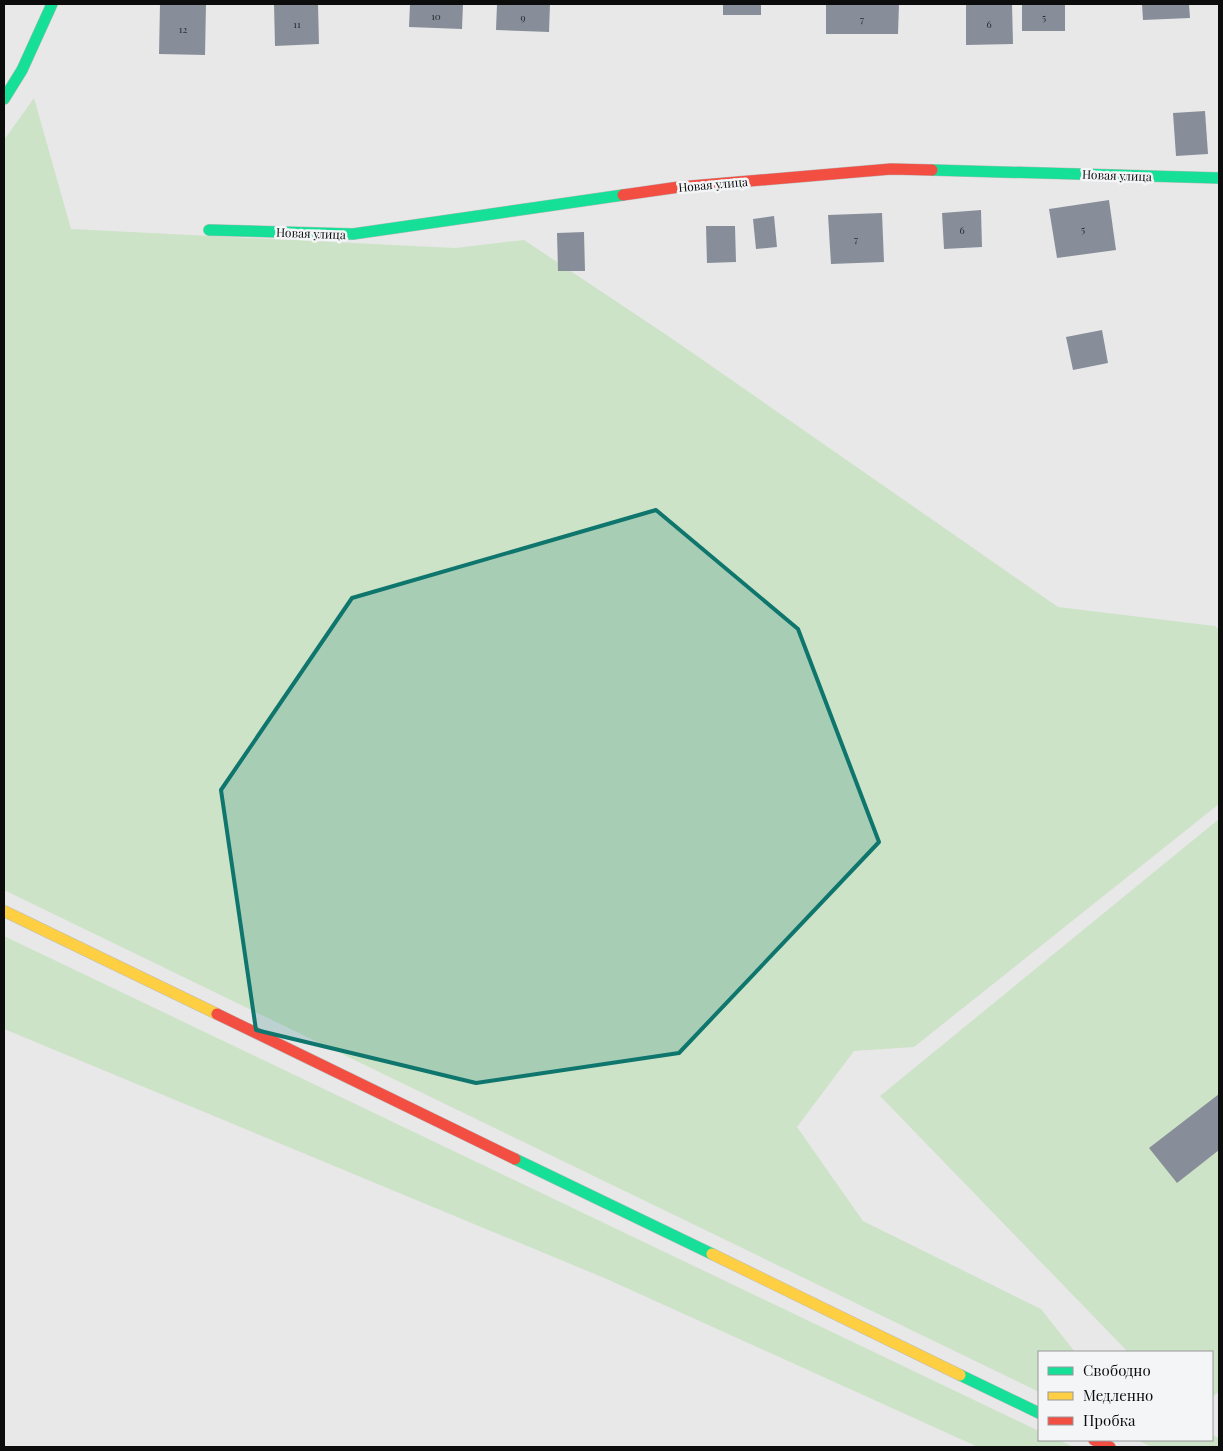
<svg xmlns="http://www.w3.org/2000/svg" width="1223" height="1451" font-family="'Playfair Display',serif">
<rect width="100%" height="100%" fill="#e8e8e9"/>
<g fill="#cde3c7">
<path d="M34,98L71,229L455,248L524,240L674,340L1058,607L1215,626L1219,629V804L914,1047L854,1051L797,1127L863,1221L1041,1309L1075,1352H1039V1392L4,890V140Z"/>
<path d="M1219,819V1392L1212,1397V1352H1128L880,1096Z"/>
<path d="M4,936L1039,1431V1440H1058L1074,1447H978L609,1280L4,1029Z"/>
<path d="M1212,1435L1219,1438V1447H1152L1137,1440H1212Z"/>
</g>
<g fill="#888e99">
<path d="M160,4H206L205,55L159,54Z"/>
<path d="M274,4H318L319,44L275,46Z"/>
<path d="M410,4H463L462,29L409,27Z"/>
<path d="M497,4H550L549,32L496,30Z"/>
<rect x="723" y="4" width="38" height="11"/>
<path d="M826,4H899L898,34H826Z"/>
<path d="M966,4H1012L1013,44L966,45Z"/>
<rect x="1022" y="4" width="43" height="27"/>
<path d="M1142,4H1189L1190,18L1143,20Z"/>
<path d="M1205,111L1208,154L1176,156L1173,113Z"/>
<path d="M1109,200L1116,250L1057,258L1049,209Z"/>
<path d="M981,210L982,247L944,249L942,213Z"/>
<path d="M882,213L884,262L831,264L828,215Z"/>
<path d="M774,216L777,247L756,249L753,219Z"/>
<path d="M706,226H735L736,262L707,263Z"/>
<path d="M584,232L585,271H558L557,233Z"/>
<path d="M1102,330L1108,363L1073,370L1066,337Z"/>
<path d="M1219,1094V1150L1177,1183L1149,1148Z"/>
</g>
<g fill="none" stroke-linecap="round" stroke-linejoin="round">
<defs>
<g id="fast">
<path d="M4,99L22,70L52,4"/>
<path d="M932,170L1219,178"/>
<path d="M209,230L353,234L623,195"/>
<path d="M515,1159L712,1254"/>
<path d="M960,1375L1039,1413"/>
</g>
<g id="slow">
<path d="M4,911L217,1014"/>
<path d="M712,1254L960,1375"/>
</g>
<g id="jam">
<path d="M623,195L679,187L891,169L932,170"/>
<path d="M217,1014L515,1159"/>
<path d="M1094,1440L1110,1447"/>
</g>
</defs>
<use href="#fast" stroke="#bbbbbc" stroke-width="12"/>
<use href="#slow" stroke="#bbbbbc" stroke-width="12"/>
<use href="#jam" stroke="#bbbbbc" stroke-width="12"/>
<use href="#fast" stroke="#16e098" stroke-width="11"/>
<use href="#slow" stroke="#ffcf43" stroke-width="11"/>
<use href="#jam" stroke="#f24e42" stroke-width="11"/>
</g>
<path fill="#0f766e" fill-opacity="0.2" stroke="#0f766e" stroke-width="4" stroke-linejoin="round" d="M656,510L798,629L879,842L679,1053L476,1083L256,1030L221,790L352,598Z"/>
<g text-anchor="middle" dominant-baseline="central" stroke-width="5" stroke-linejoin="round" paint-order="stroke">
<g font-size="10" fill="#2b2c30">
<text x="436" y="16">10</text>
<text x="523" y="17">9</text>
<text x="1044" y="17">5</text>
<text x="862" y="19">7</text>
<text x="297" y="24">11</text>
<text x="989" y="24">6</text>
<text x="183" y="29">12</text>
<text x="1083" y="229">5</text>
<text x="962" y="230">6</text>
<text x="856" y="239">7</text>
</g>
<g font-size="12" fill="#0c0c0d" stroke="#f4f5f7">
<text transform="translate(1117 175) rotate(2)">Новая улица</text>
<text transform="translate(713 184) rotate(-5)">Новая улица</text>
<text transform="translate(311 233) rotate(2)">Новая улица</text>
</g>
</g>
<rect width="1223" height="1451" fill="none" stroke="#0c0c0d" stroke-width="10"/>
<rect x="1038" y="1351" width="175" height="90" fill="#f4f5f7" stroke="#979899"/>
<rect x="1048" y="1367" width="25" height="8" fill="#16e098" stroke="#979899"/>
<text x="1083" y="1376" font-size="15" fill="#0c0c0d">Свободно</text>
<rect x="1048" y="1392" width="25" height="8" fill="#ffcf43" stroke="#979899"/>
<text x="1083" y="1401" font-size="15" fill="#0c0c0d">Медленно</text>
<rect x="1048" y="1417" width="25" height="8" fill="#f24e42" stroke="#979899"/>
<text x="1083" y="1426" font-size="15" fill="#0c0c0d">Пробка</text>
</svg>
